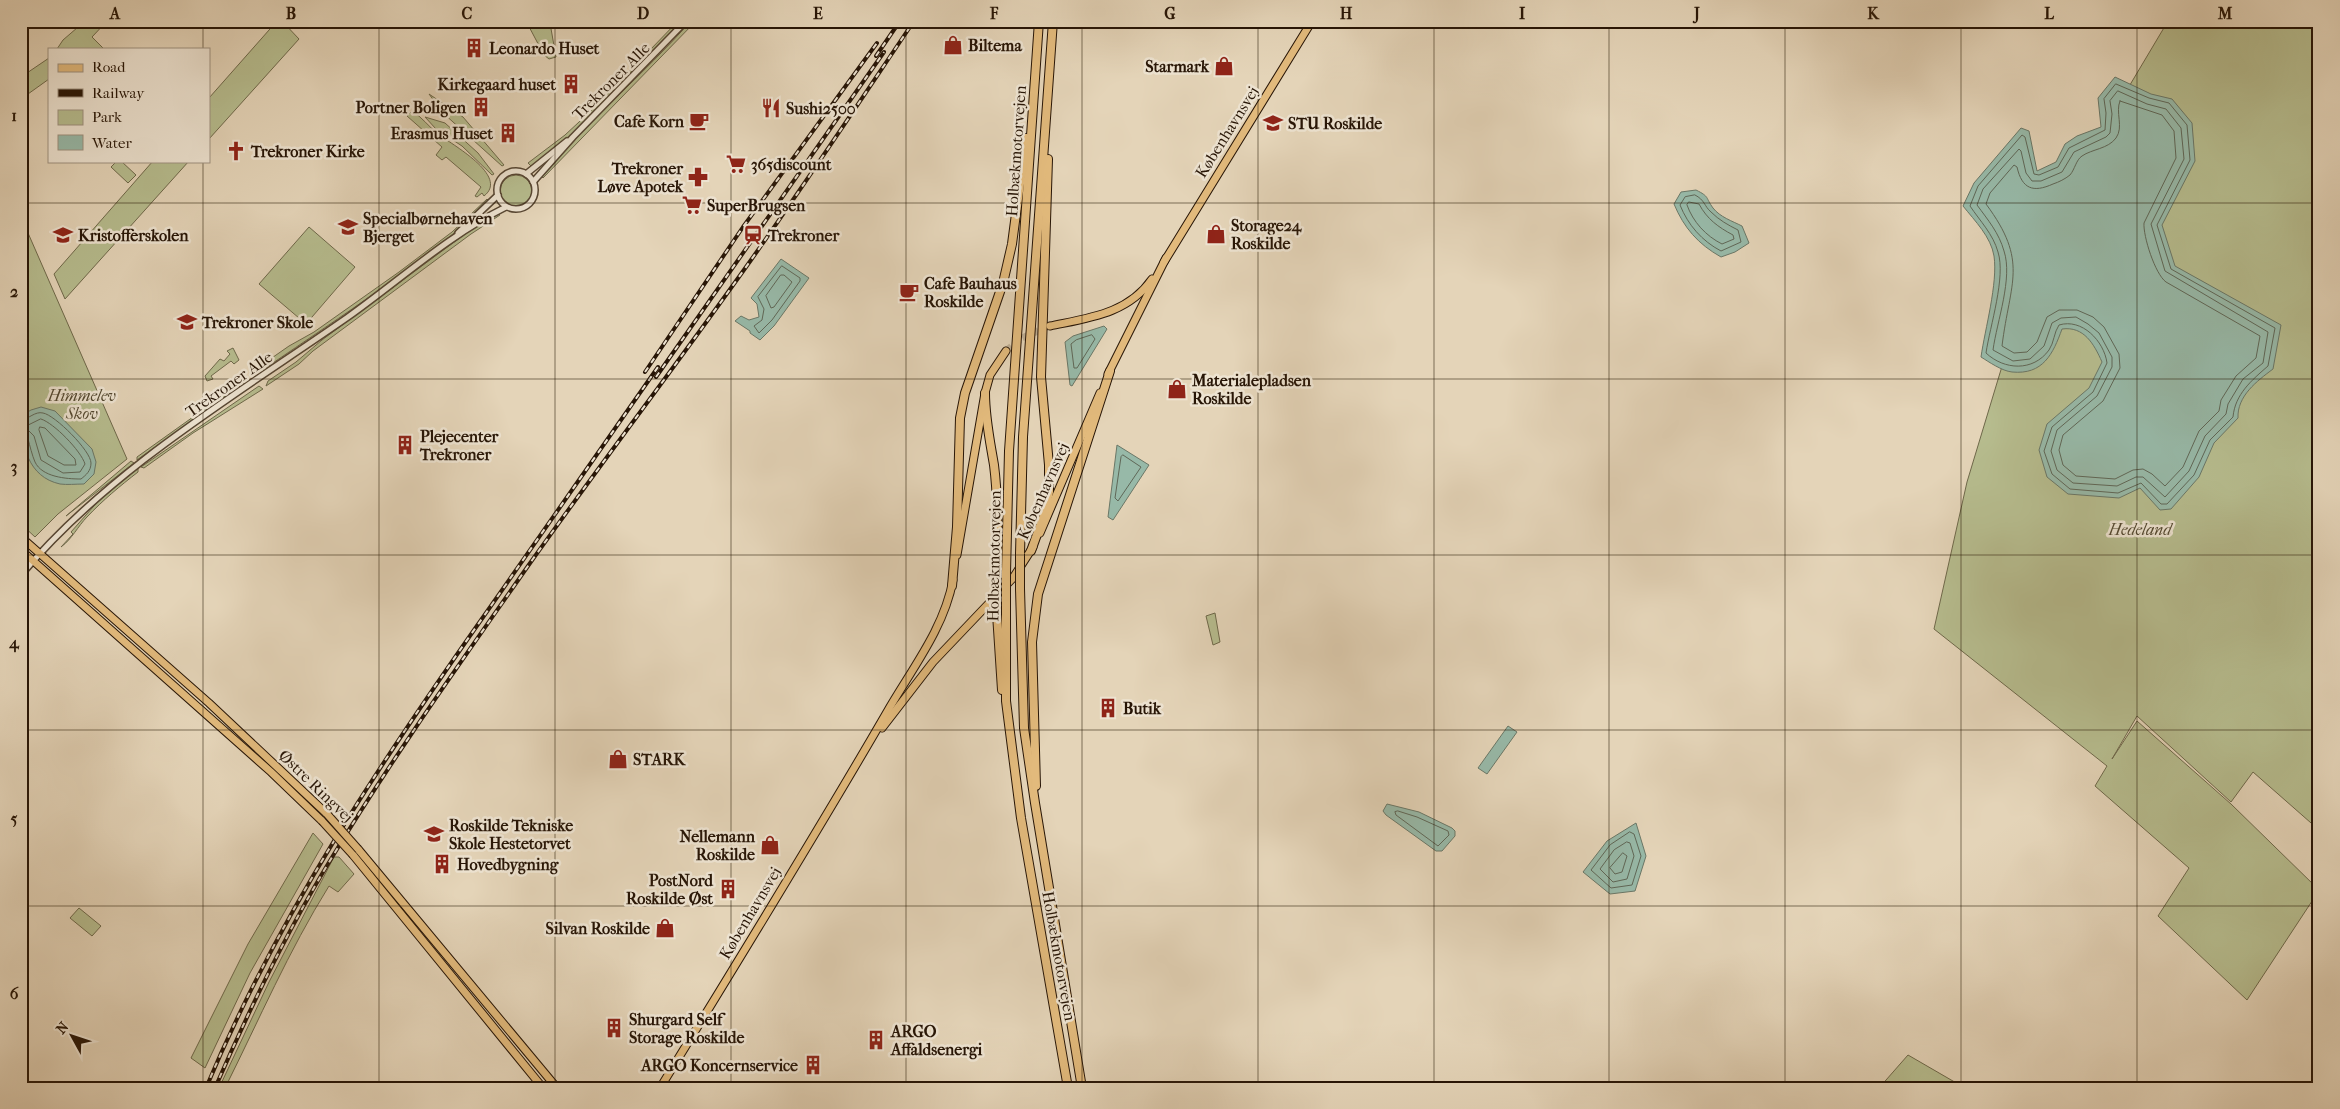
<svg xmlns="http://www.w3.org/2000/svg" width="2340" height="1109" font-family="'IM FELL French Canon',serif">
<rect width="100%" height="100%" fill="#e4d4b8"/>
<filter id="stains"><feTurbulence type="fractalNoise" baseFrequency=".004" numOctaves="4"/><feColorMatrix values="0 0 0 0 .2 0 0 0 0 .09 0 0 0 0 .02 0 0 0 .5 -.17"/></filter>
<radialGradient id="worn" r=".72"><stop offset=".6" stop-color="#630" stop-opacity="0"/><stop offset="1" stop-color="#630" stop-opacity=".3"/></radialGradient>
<g fill="#b6bc8e" stroke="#6e684a">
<path d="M85,21H107L92,37L104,49H57L63,40Z"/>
<path d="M277,21H282L299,39L209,139V98Z"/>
<path d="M526,21L550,23L556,57L549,59L544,55Z"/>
<path d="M678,21H682C635,72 587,126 532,167L528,163L565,135L593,109Z"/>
<path d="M691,21H696L543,178L541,176C587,122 643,75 691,21Z"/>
<path d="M2168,21H2319V830L2253,772L2231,802L2137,716L2112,759L2137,721L2231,804L2316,887L2318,892L2247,1000L2158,916L2189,868L2095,786L2107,766L1934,629L1967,482L2003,363L2115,110Z"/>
<path d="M49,58V79L21,99V77Z"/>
<path d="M429,94L463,117L504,165L502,166L443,113Z"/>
<path d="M412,111C422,117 429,127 438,134C451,144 510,176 484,196L482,193L477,197L475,196L481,187L446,157L442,160L436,155L442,147L407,116Z"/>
<path d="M425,117L445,123L478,153L494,174L492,175L462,146L436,129Z"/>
<path d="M117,161H121L136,175L128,183L111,167Z"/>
<path d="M153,161H189L65,299L54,274Z"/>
<circle cx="516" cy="191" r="16"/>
<path d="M487,199L490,202C421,265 343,315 267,367L261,371L256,369L289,346L314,332L399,272L452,232Z"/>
<path d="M498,213L500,215L471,234L313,351L299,364L266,386L268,381L296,362L322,340L469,231Z"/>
<path d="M21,217L127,459L58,514L35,537L21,524Z"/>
<path d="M309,227L355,267L306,324L259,284Z"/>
<path d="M233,348L239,360L234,364L231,361L211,376L213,379L207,381L205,376L220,359L224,361L230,354L227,351Z"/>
<path d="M259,386L263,389L193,433L144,468L141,467Z"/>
<path d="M231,387L233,390L225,397L137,460V457L207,407Z"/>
<path d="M131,461L134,463L66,516Z"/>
<path d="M138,468V472C120,486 103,500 87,517C78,526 72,539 61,547L73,534L71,532L101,498Z"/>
<path d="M1215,613L1220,642L1213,645L1206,616Z"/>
<path d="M313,833L323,844L250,973L205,1068L191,1058L248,944Z"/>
<path d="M334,857H339L354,874L338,892L329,886C288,952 260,1018 225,1088H219L269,982Z"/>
<path d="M79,908L101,926L92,936L70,918Z"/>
<path d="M1908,1055L1965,1088H1879Z"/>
</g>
<g fill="#97b9a8" stroke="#6a7767">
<path d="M2115,77L2151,94L2172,99L2192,123L2195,161L2162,225L2175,266L2281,325L2273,369C2257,381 2237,396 2238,418L2214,443L2199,477L2171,509L2160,510L2140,488L2119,498L2068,494L2047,477L2039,450L2047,424L2089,388L2102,362C2094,344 2084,326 2062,329C2053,354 2043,375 2012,372C2002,371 1989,362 1981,357C1985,329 1998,283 1994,256C1991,237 1975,221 1963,206L1974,183L2021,128L2029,131L2037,171L2056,162L2065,144L2077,136L2101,127L2098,98Z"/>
<path d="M1696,190C1710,197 1705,197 1713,208C1720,217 1732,221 1742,226L1749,243L1735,252L1721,257C1698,244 1684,228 1674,204L1681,192Z"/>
<path d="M781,259L809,278L774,326L760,340L750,333V331L735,321L741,316L749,320L759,317L757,304L751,298Z"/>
<path d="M1104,326L1107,329L1072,386L1070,385L1065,342L1073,336Z"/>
<path d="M41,407L55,411L92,449L96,462L94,474L84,484C76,484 67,485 60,484C28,477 21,445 21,416L31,410Z"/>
<path d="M1117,445L1149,465L1113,520L1108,517Z"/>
<path d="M1508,726L1517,732L1487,774L1478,768Z"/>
<path d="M1387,804L1419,812L1452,828L1455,831V836L1442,851H1436L1386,815L1383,811Z"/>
<path d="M1636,823L1646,856L1635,891L1610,894L1583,872L1607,841Z"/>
</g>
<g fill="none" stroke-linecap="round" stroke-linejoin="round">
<g stroke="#5f6757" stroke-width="1">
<path d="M2116,84L2149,98L2169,103L2187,125L2190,160L2157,225L2171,269L2275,328L2268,366C2252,380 2235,394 2233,417L2210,440L2194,475L2167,504H2161L2141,483L2118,493L2070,489L2052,474L2044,451L2052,427L2093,392L2107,363C2104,341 2082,318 2059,325C2054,332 2054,343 2049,350C2033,372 2004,370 1986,353C1990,326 2006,277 1998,252C1993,234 1980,221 1970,206L1978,186L2022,135L2025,137L2034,174L2039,175L2058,167L2069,148L2105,130L2106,113L2104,99Z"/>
<path d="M2118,91L2147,104L2166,109L2181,128L2184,159L2151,224L2165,271L2268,332L2263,363L2243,379L2228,404L2226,414L2205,436L2189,471L2165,497L2143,477H2136L2117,486L2073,483L2057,470L2051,451L2057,430L2097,396L2112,367V357L2099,333L2088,324L2076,317L2061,318L2052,323L2044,346L2030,359L2013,361L1993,350C1997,321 2013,278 2004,251C1999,233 1988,220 1977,205L1983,189L2019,149L2021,151L2026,173L2032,181H2041L2062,172L2074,152L2106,137L2110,133L2112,114L2110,101Z"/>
<path d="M2120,101L2162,115L2174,131L2176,158L2144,223C2143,236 2155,274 2166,282L2260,336L2256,358L2236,376L2221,400L2219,411L2199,431L2183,467L2165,486L2152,474L2143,469L2133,470L2115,479L2076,476L2063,465L2059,450L2063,435L2103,401L2120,368L2119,354L2104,327L2093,317L2077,310H2059L2047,317L2037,342L2027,352L2014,353L2002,346C2010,281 2029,262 1986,204L1990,193L2014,165L2017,167C2022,189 2033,193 2053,184C2059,182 2065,179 2070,175C2075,169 2076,160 2082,156C2092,149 2108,149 2116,138C2124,127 2115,112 2120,101Z"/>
<path d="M1695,195C1705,200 1704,206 1711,212C1719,220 1728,225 1738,230L1741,242L1721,251C1702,241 1688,225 1680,205L1685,197Z"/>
<path d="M1689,202L1699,204C1707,219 1718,227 1733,235L1734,239L1722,244C1706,236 1693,222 1687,205Z"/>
<path d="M782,266L800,278V281L772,320L759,333L754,326L762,320L764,309L758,297Z"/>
<path d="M781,275H784L792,282L774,307L771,308L766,296Z"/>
<path d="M1092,335L1095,339L1077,368H1074L1071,344L1076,340Z"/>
<path d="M41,419C54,423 81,451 85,464L80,472L63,473L41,460L34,436L25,427Z"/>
<path d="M21,420C29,419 35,411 43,413C55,415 91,451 91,463C91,471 86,475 81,479C66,479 42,477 35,462C32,455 30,446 28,439L21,436"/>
<path d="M40,427L45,428L75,459L76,465H64L48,456L39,430Z"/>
<path d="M1123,455L1141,467L1118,501L1115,498L1121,457Z"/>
<path d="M1398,811L1417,817L1448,831L1449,835L1438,846L1396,815L1395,812Z"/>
<path d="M1630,832L1634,834L1641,856L1632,885L1611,888L1591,870L1610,845Z"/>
<path d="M1627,842L1630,843L1634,856L1627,879L1613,882L1600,869L1614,850Z"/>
<path d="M1623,853L1627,856L1622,872L1615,874L1610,868Z"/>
</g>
<path stroke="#beae94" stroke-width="7" stroke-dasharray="7 3.5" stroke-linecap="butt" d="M1006,351L1022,338L1047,327"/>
<defs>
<g id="minor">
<circle cx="516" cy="190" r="19"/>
<path d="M526,174L567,141"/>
<path d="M533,182L573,137L686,21"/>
<path d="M458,233L498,195"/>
<path d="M21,575C109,470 236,395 348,317C400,280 449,235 506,207"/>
</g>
<g id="major">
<path d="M1164,262L1312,21"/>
<path d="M1050,326C1088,318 1128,314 1152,279"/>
<path d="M1108,374L1166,258"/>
<path d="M1040,533L1100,393"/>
<path d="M21,537L209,703L327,814"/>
<path d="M21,550L271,772L322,821"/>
<path d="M957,555L985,393L990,375L1006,351"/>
<path d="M882,728L933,662L1013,578L1033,547"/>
<path d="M358,849L557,1088"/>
<path d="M353,855L543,1088"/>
<path d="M660,1088C737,963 814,838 887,712C911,670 944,629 953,580"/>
</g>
<g id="highway">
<path d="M985,393C985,418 990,441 994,465C999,505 997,544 997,584"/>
<path d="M1031,551L1044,515L1049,492V465L1041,377L1048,159"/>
<path d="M1020,554L1023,437L1053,21"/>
<path d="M1006,573L1009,451L1039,21"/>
<path d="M952,586L957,527L960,418L965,393L1003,283L1012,244L1026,138"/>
<path d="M1020,589L1024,728L1035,803L1082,1088"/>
<path d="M1006,603V701L1021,818L1068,1088"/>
<path d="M997,614L1002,690"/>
<path d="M1036,786L1032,642L1038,594L1110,371"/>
</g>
</defs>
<use href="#minor" stroke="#564532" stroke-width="8"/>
<use href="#major" stroke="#271506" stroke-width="9"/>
<use href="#highway" stroke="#271506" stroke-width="10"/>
<use href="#minor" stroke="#ede3d1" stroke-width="5"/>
<use href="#major" stroke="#e2ba7c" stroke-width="7"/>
<use href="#highway" stroke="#e2ba7c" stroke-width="8"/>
<defs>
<g id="rail">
<path d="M876,56L900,21"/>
<path d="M645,372L743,227L877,43"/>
<path d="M656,377L884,52"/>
<path d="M206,1088C280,911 383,759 493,603C548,524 603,446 658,367"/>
<path d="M215,1088C249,1010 287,931 331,859C392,758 461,662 528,566C601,463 678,363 751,260C807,181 860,101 914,21"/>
</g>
</defs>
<use href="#rail" stroke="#271506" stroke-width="4"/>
<use href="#rail" stroke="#ede3d1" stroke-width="2" stroke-dasharray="5.5" stroke-linecap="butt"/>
<defs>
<g id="major-bridge">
<path d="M327,814L358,849"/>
<path d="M322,821L353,855"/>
</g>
<g id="highway-bridge">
<path d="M1020,554V589"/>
<path d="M997,584V614"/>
<path d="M1006,603V573"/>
</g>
</defs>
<use href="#major-bridge" stroke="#271506" stroke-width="9" stroke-linecap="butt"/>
<use href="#highway-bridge" stroke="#271506" stroke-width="10" stroke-linecap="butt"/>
<use href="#major-bridge" stroke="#e2ba7c" stroke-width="7"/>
<use href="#highway-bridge" stroke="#e2ba7c" stroke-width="8"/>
</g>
<path fill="none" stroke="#271506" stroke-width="1" stroke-opacity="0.55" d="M203,21V49M379,21V1088M555,21V1088M731,21V1088M906,21V1088M1082,21V1088M1258,21V1088M1434,21V1088M1609,21V1088M1785,21V1088M1961,21V1088M2137,21V1088M203,161V1088M21,203H2319M21,379H2319M21,555H2319M21,730H2319M21,906H2319"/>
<defs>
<symbol id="shop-bare" viewBox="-9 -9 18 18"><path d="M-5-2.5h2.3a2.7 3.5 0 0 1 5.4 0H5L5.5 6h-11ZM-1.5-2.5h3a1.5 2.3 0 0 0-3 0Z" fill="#8f2418" stroke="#ede3d1" stroke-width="2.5" paint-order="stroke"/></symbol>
<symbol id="building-bare" viewBox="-9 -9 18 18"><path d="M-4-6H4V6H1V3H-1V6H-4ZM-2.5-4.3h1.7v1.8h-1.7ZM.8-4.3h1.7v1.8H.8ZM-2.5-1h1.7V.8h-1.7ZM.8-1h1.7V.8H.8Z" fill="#8f2418" stroke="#ede3d1" stroke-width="2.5" paint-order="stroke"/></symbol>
<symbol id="restaurant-bare" viewBox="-9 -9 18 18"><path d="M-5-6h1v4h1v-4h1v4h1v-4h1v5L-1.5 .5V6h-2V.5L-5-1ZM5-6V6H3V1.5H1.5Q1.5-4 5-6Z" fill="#8f2418" stroke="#ede3d1" stroke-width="2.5" paint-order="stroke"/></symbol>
<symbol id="cafe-bare" viewBox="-9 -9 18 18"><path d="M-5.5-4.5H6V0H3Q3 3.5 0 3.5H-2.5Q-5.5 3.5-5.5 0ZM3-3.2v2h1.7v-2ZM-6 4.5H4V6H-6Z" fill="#8f2418" stroke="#ede3d1" stroke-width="2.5" paint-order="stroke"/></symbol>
<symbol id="school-bare" viewBox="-9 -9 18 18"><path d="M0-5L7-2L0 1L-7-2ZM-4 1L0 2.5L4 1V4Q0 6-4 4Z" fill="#8f2418" stroke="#ede3d1" stroke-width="2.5" paint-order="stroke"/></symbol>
<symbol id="church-bare" viewBox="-9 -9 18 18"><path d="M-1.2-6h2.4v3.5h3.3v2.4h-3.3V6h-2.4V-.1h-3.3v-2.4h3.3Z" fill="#8f2418" stroke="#ede3d1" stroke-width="2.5" paint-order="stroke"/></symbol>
<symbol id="supermarket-bare" viewBox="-9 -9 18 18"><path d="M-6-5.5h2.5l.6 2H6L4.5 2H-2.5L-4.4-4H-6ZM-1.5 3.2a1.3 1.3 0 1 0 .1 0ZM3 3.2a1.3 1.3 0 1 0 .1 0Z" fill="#8f2418" stroke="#ede3d1" stroke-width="2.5" paint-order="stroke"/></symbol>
<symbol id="pharmacy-bare" viewBox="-9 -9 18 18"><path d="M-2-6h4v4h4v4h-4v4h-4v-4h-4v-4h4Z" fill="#8f2418" stroke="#ede3d1" stroke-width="2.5" paint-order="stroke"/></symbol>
<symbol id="station-bare" viewBox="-9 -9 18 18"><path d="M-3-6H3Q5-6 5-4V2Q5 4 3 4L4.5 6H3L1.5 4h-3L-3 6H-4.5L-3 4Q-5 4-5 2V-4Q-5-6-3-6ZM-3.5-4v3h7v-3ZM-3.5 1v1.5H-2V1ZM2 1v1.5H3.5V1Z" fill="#8f2418" stroke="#ede3d1" stroke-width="2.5" paint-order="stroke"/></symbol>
</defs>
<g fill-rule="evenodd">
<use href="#shop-bare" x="939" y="31" width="28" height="28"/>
<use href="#building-bare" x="460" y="34" width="28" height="28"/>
<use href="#shop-bare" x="1210" y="52" width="28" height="28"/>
<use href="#building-bare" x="557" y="70" width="28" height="28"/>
<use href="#building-bare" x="467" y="93" width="28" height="28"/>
<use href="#restaurant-bare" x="757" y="94" width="28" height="28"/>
<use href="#cafe-bare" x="685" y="107" width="28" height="28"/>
<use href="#school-bare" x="1259" y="109" width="28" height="28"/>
<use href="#building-bare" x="494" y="119" width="28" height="28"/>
<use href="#church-bare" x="222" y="137" width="28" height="28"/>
<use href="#supermarket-bare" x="722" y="150" width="28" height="28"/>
<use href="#pharmacy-bare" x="684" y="163" width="28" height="28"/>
<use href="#supermarket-bare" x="678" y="191" width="28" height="28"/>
<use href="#school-bare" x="334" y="213" width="28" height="28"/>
<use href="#shop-bare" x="1202" y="220" width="28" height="28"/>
<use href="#school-bare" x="49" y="221" width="28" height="28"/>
<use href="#station-bare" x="739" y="221" width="28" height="28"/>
<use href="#cafe-bare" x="895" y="278" width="28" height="28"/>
<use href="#school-bare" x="173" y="308" width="28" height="28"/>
<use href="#shop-bare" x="1163" y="375" width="28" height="28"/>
<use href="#building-bare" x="391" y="431" width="28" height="28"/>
<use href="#building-bare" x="1094" y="694" width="28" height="28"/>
<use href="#shop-bare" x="604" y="745" width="28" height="28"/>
<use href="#school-bare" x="420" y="820" width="28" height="28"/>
<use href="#shop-bare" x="756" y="831" width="28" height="28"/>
<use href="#building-bare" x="428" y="850" width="28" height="28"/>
<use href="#building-bare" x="714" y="875" width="28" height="28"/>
<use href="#shop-bare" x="651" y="914" width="28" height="28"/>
<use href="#building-bare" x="600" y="1014" width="28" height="28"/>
<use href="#building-bare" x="862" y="1026" width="28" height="28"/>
<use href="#building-bare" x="799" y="1051" width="28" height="28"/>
</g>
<g text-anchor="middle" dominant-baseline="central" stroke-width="5" stroke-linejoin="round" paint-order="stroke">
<g font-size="16" font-weight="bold" fill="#271506" stroke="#ede3d1" text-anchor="start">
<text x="968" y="45">Biltema</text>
<text x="489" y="48">Leonardo Huset</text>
<text x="1209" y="66" text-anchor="end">Starmark</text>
<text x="556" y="84" text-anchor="end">Kirkegaard huset</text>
<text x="466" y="107" text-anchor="end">Portner Boligen</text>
<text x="786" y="108">Sushi2500</text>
<text x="684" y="121" text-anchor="end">Cafe Korn</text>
<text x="1288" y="123">STU Roskilde</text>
<text x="493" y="133" text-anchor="end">Erasmus Huset</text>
<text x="251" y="151">Trekroner Kirke</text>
<text x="751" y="164">365discount</text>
<text x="683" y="168" text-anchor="end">Trekroner<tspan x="683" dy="18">Løve Apotek</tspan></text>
<text x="707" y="205">SuperBrugsen</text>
<text x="363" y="218">Specialbørnehaven<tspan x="363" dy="18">Bjerget</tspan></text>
<text x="1231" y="225">Storage24<tspan x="1231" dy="18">Roskilde</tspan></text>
<text x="78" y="235">Kristofferskolen</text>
<text x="768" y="235">Trekroner</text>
<text x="924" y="283">Cafe Bauhaus<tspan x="924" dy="18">Roskilde</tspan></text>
<text x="202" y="322">Trekroner Skole</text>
<text x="1192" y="380">Materialepladsen<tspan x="1192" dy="18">Roskilde</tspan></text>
<text x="420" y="436">Plejecenter<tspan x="420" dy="18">Trekroner</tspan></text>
<text x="1123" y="708">Butik</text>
<text x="633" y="759">STARK</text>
<text x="449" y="825">Roskilde Tekniske<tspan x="449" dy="18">Skole Hestetorvet</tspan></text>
<text x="755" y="836" text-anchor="end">Nellemann<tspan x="755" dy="18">Roskilde</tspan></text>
<text x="457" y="864">Hovedbygning</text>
<text x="713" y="880" text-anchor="end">PostNord<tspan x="713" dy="18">Roskilde Øst</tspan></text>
<text x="650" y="928" text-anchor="end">Silvan Roskilde</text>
<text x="629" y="1019">Shurgard Self<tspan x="629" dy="18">Storage Roskilde</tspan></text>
<text x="891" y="1031">ARGO<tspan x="891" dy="18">Affaldsenergi</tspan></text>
<text x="798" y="1065" text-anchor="end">ARGO Koncernservice</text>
</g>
<g font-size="16" fill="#271506" stroke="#ede3d1">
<text transform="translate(611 81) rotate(-45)">Trekroner Alle</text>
<text transform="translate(1227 132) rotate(-58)">Københavnsvej</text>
<text transform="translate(1016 151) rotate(-86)">Holbækmotorvejen</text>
<text transform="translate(229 384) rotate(-35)">Trekroner Alle</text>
<text transform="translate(1043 491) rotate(-66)">Københavnsvej</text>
<text transform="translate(994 556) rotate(-89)">Holbækmotorvejen</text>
<text transform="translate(316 786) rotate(44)">Østre Ringvej</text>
<text transform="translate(750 913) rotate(-59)">Københavnsvej</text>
<text transform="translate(1059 956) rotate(80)">Holbækmotorvejen</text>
</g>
<g font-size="16" font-style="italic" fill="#52472f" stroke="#ede3d1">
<text x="82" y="395">Himmelev<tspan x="82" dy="18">Skov</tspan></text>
<text x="2140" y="529">Hedeland</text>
</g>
</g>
<rect width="2340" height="1109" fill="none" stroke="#e4d4b8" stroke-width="55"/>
<rect x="48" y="48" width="162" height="115" fill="#ede3d1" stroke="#9e9180"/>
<rect x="58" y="64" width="25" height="8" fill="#e2ba7c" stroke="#9e9180"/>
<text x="92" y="72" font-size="15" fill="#271506">Road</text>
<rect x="58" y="89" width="25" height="8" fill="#271506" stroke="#9e9180"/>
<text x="92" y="98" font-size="15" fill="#271506">Railway</text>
<rect x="58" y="110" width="25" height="15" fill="#b6bc8e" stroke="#9e9180"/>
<text x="92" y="122" font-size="15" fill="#271506">Park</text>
<rect x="58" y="135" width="25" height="15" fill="#97b9a8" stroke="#9e9180"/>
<text x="92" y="148" font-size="15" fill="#271506">Water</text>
<g transform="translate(72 1036) rotate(310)" stroke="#ede3d1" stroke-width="4" paint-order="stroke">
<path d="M0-4L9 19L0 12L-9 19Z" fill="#271506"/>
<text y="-8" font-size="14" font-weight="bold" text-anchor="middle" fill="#271506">N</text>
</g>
<rect x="28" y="28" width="2284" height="1054" fill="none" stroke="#271506" stroke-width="2"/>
<g font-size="16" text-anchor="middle" font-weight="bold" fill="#271506">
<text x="115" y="19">A</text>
<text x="291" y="19">B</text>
<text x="467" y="19">C</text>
<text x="643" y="19">D</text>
<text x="818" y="19">E</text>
<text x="994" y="19">F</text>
<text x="1170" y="19">G</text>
<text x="1346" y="19">H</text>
<text x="1522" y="19">I</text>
<text x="1697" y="19">J</text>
<text x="1873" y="19">K</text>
<text x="2049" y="19">L</text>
<text x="2225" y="19">M</text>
<text x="14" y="121">1</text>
<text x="14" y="297">2</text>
<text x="14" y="472">3</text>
<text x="14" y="648">4</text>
<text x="14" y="824">5</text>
<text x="14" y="999">6</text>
</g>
<rect width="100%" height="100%" filter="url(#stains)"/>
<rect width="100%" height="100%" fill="url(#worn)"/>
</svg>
